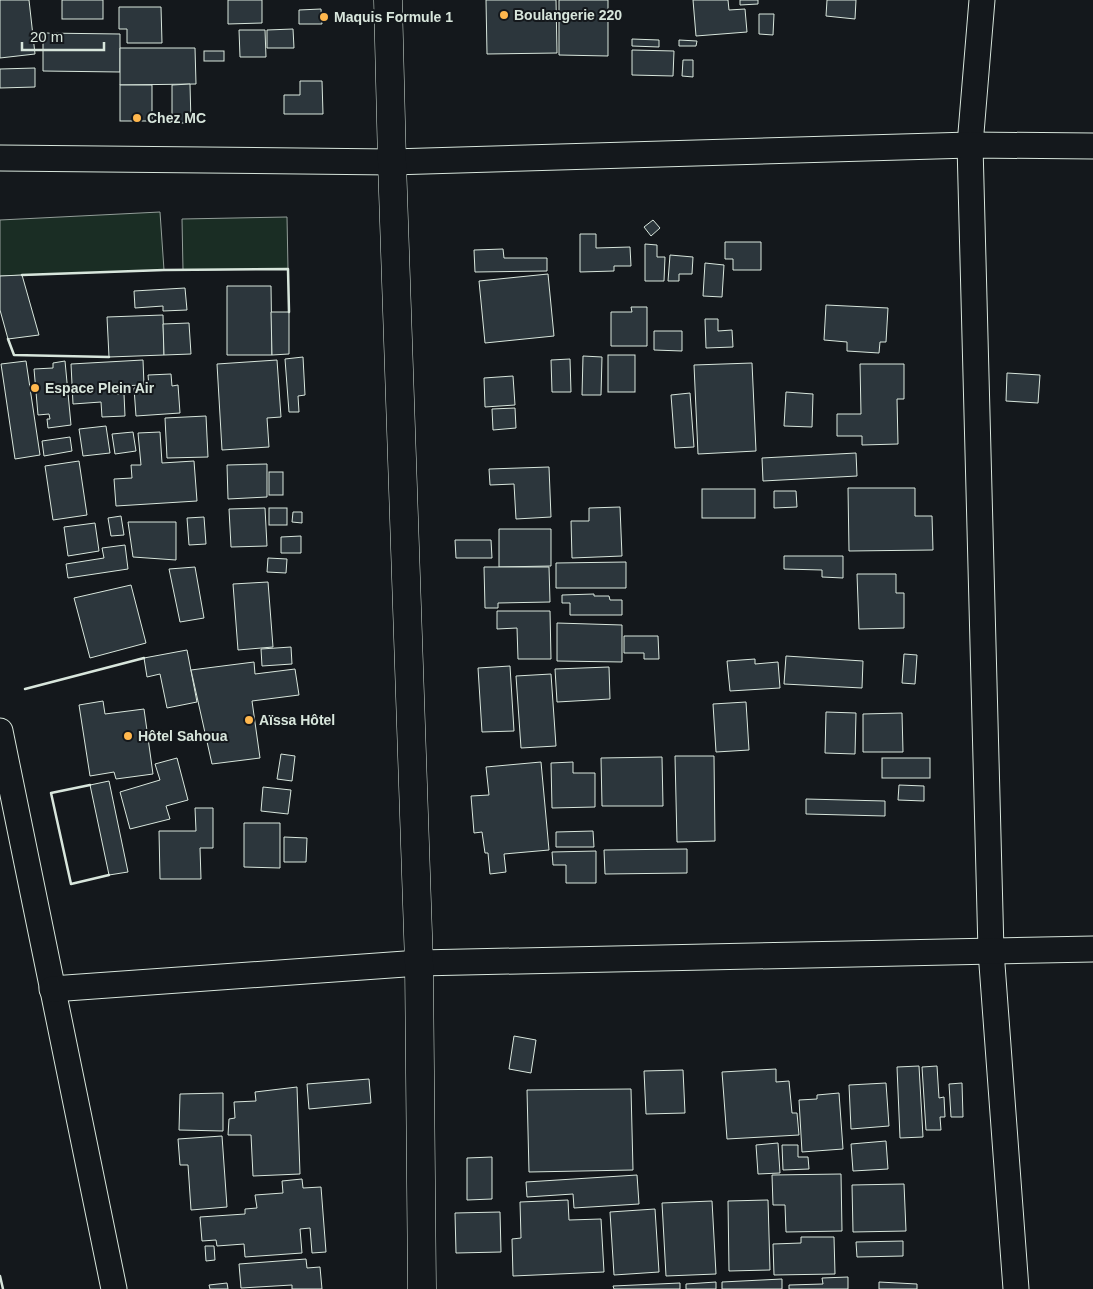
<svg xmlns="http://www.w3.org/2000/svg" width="1093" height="1289" font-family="Arial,sans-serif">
<rect width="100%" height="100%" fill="#14181c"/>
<g fill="#1a2d24" stroke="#939e99">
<path d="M160,212L164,270L0,276V220Z"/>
<path d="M287,217L288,269L183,270L182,219Z"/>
</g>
<g fill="#2c363c" stroke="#d8e6dc">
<path d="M0,0H29L35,54L0,58Z"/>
<rect x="62" y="0" width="41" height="19"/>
<path d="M228,0H262V23L228,24Z"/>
<path d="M486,0H556L557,53L487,54Z"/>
<path d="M559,0H608V56L559,55Z"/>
<path d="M693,0H728L729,10L745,9L747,32L696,36Z"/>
<path d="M740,0H758V4L740,5Z"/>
<path d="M827,0H856L855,19L826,16Z"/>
<path d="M119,7H161L162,43H127V29H119Z"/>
<path d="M321,9L322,24H299V10Z"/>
<path d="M759,14H774L773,35L759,34Z"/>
<path d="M293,29L294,48H267V30Z"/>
<path d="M239,30H265L266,57H240Z"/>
<path d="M43,33L120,34V72L43,71Z"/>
<path d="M632,39L659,40V47L632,46Z"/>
<path d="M679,40L697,41L696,46H679Z"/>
<path d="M120,48H195L196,84L120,85Z"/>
<path d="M632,50L674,51L673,76L632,75Z"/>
<rect x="204" y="51" width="20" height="10"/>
<path d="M683,60H693V77L682,76Z"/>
<path d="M35,68V87L0,88V69Z"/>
<path d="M300,81H322L323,114H284V95H300Z"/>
<path d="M190,84L191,123H172V85Z"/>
<rect x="120" y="85" width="32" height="36"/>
<path d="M653,220L660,228L651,236L644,227Z"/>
<path d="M580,234H596V248L630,247L631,266H614V271L580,272Z"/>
<path d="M725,242H761V270H733V259H725Z"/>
<path d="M645,244L657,245V257H665L664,281H645Z"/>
<path d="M503,249L504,258H547V271L475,272L474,250Z"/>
<path d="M670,255L693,257L692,274H679V281H668Z"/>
<path d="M705,263L724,265L722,297L703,296Z"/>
<path d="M548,274L554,336L485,343L479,281Z"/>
<path d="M22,275L39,335L8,339L0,310V276Z"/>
<path d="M227,286H271L272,355H227Z"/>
<path d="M185,288L187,310L163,311V306L135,308L134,291Z"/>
<path d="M826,305L888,308L886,342H880L879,353L847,351V342L824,340Z"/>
<path d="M631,307H647V346H611V312H632Z"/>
<path d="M271,312H289V354L272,355Z"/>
<path d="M163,315L164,355L109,357L107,317Z"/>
<path d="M705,319H718V331L732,330L733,347L706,348Z"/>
<path d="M189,323L191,354L164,355L163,324Z"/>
<path d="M654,331H682V351L654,350Z"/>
<rect x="608" y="355" width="27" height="37"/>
<path d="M583,356L602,357L601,395H582Z"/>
<path d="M303,357L305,395L298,396L299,412H289L285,359Z"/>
<path d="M570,359L571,392H552L551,360Z"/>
<path d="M143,360L144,385L117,386V394H124L125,416L102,417L101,402L73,404L71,364Z"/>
<path d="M277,360L281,417L267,418L269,447L222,450L217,364Z"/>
<path d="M26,361L40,455L15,459L1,364Z"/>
<path d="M65,361L71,425L48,428L47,419H50L49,414L38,415L34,369L53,368V363Z"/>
<path d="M752,363L756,451L698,454L694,365Z"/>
<path d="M860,364H904V399H897L898,444L862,445V436H837V414H861Z"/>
<path d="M1007,373L1040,375L1038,403L1006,401Z"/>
<path d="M171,374L172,386L178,385L180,413L136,416L134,388L149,387L148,375Z"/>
<path d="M513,376L515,405L485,407L484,378Z"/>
<path d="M786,392L813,394L812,427L784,426Z"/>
<path d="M690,393L694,447L675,448L671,395Z"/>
<path d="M515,408L516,428L493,430L492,409Z"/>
<path d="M206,416L208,457L167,458L165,418Z"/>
<path d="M106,426L110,453L83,456L79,429Z"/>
<path d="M133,432L136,451L115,454L112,434Z"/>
<path d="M160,432L162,463L194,461L197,501L116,506L114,479L132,478L131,465H141L138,433Z"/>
<path d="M70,437L72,451L44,456L42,441Z"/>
<path d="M856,453L857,476L763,481L762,458Z"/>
<path d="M79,461L87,515L53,520L45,466Z"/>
<path d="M267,464V497L228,499L227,465Z"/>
<path d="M549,467L551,517L516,519L514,484L490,485L489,469Z"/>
<rect x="269" y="472" width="14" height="23"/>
<path d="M848,488H915V516H932L933,550L849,551Z"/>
<rect x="702" y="489" width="53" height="29"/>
<path d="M774,491H796L797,507L774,508Z"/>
<path d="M620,507L622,556L572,558L571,521H589V508Z"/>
<path d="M265,508L267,546L231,547L229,509Z"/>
<rect x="269" y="508" width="18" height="17"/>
<path d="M293,512H302V523L292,522Z"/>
<path d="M121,516L124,535L111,536L108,518Z"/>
<path d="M204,517L206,544L189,545L187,518Z"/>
<path d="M128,522H176V560L133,557Z"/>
<path d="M95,523L99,551L68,556L64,527Z"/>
<path d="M499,529H551V566L499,567Z"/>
<path d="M301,536V553H281V537Z"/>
<path d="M455,540H491L492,558H456Z"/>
<path d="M125,545L128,569L68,578L66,564L104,558L102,548Z"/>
<path d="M784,556H843V578L822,577V570L784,569Z"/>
<path d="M268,558L287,559L286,573L267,572Z"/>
<path d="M626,562V588H556V563Z"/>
<path d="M195,567L204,618L180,622L169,569Z"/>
<path d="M484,567H549L550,602L498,603V608H485Z"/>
<path d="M857,574H896V593H904V628L859,629Z"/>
<path d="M268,582L273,647L238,650L233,584Z"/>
<path d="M131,585L146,643L90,658L74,598Z"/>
<path d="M594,594V596H609L610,600H622V615H570V603H562V595Z"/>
<path d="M497,611H550L551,659H518L517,628L497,629Z"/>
<path d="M557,623L622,625V662L557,661Z"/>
<path d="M624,636H658L659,659H644V653H624Z"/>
<path d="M291,647L292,664L262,666L261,649Z"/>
<path d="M187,650L197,702L167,708L160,674L147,677L144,658Z"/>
<path d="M904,654L917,655L915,684L902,683Z"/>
<path d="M786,656L863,661L862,688L784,684Z"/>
<path d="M755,659V664L778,662L780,688L730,691L727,661Z"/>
<path d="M254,662L255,674L295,669L299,695L252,701L260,758L212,764L191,670Z"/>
<path d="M510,666L514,731L482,732L478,668Z"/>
<path d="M609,667L610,699L557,702L555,669Z"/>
<path d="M551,674L556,746L521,748L516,676Z"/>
<path d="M103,701L105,714L144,709L153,774L116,779L114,772L90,776L79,705Z"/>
<path d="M746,702L749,750L716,752L713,704Z"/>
<path d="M826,712L856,713L855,754L825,753Z"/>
<path d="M902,713L903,752H863V714Z"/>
<path d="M281,754L295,756L292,781L277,779Z"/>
<path d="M675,756H714L715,841L677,842Z"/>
<path d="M662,757L663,806H602L601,758Z"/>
<path d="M177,758L188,800L166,806L170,819L130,829L120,792L160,780L155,764Z"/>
<rect x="882" y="758" width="48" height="20"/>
<path d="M541,762L549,850L504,854L506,872L490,874L488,853H485L482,832L474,833L471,796L489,795L486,767Z"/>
<path d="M573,762V773H595V807L552,808L551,763Z"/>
<path d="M109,781L128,872L109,875L90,785Z"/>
<path d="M899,785L924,786V801L898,800Z"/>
<path d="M263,787L291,790L288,814L261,811Z"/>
<path d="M806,799L885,801V816L806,814Z"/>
<path d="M195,808H213V848H200L201,879H160L159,831H196Z"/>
<path d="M244,823H280V868L244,867Z"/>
<path d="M593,831L594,847H556V832Z"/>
<path d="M284,837L307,838L306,862H284Z"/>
<path d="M687,849V873L605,874L604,850Z"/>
<path d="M596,851V883H566V865H553L552,852Z"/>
<path d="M514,1036L536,1040L531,1073L509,1069Z"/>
<path d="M919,1066L923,1137L900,1138L897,1067Z"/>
<path d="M937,1066L939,1098L944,1097L945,1117H940L941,1130H926L922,1067Z"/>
<path d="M776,1069V1082L789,1081L792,1113H797L799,1135L727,1139L722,1072Z"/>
<path d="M683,1070L685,1113L646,1114L644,1071Z"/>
<path d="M369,1079L371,1103L309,1109L307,1084Z"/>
<path d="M886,1083L889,1126L851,1129L849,1085Z"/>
<path d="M962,1083L963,1117H951L949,1084Z"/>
<path d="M297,1087L300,1174L253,1176L251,1135H228L229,1119L235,1118L234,1102L256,1101L255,1092Z"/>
<path d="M631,1089L633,1170L529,1172L527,1090Z"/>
<path d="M223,1093V1131L179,1130L180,1094Z"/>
<path d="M839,1093L843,1149L802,1152L799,1100L817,1099V1095Z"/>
<path d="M222,1136L227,1207L191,1210L188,1165H180L178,1139Z"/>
<path d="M886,1141L888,1169L853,1171L851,1144Z"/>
<path d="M778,1143L780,1173L758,1174L756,1145Z"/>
<path d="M782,1145H798V1157H808L809,1169L783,1170Z"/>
<path d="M492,1157V1199L467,1200V1158Z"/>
<path d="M841,1174L842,1231L786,1232L785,1205H773L772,1175Z"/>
<path d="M637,1175L639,1204L574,1208L573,1194L527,1197L526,1182Z"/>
<path d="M302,1179L303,1188L321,1187L326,1252L312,1253L310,1228L300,1229L302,1253L245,1257L244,1244L217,1246L216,1240L202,1241L200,1217L245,1214V1209L257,1208L255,1195L283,1193L282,1181Z"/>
<path d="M904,1184L906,1231L853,1232L852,1185Z"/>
<path d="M568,1200L569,1220L601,1219L604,1272L513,1276L512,1239L521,1238L520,1202Z"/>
<path d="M768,1200L770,1270L729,1271L728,1201Z"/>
<path d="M712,1201L716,1274L666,1276L662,1203Z"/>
<path d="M655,1209L659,1272L614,1275L610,1212Z"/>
<path d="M500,1212L501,1252L456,1253L455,1213Z"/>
<path d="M801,1237H834L835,1274L774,1275L773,1244L801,1243Z"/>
<path d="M903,1241V1256L857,1257L856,1242Z"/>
<path d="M205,1246H214L215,1260L206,1261Z"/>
<path d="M306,1259L307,1268L320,1267L322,1289H292V1285L241,1288L239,1264Z"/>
<path d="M848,1277V1289H789V1285L823,1284L822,1278Z"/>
<path d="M782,1279V1289H722V1282Z"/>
<path d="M716,1282V1289H686V1284Z"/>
<path d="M879,1282L917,1284V1289H879Z"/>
<path d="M227,1283L228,1289H210L209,1285Z"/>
<path d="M680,1283V1289H614L613,1286Z"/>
</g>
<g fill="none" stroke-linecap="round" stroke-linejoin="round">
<defs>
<g id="minor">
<path d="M982,0L970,145L991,951L1016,1289"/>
<path d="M0,158L392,162L970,145L1093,146"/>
<path d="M0,731L114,1289"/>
<path d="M52,989L419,963L1093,949"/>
</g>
<path id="tertiary" d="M388,0L392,162L419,963L422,1289"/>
</defs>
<use href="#minor" stroke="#d8e6dc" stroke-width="27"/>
<use href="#tertiary" stroke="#d8e6dc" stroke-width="29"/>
<use href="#minor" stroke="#14181c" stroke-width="25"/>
<use href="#tertiary" stroke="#14181c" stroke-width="28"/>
<g stroke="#d8e6dc" stroke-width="2.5">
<path d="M22,275L164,270L288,269L289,312"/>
<path d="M8,339L14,355L109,357"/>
<path d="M25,689L144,658"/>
<path d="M90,785L51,793L71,884L109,875"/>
<path d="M0,1276L3,1289"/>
</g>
</g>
<g fill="#ffb74d" stroke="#14181c" stroke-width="2">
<circle cx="504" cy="15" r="5"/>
<circle cx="324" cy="17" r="5"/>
<circle cx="137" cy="118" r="5"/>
<circle cx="35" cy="388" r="5"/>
<circle cx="249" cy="720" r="5"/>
<circle cx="128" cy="736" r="5"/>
</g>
<g text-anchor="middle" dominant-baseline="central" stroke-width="4" stroke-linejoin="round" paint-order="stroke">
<g font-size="14" font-weight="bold" fill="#d8e6dc" stroke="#14181c" text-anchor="start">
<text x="514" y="15">Boulangerie 220</text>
<text x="334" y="17">Maquis Formule 1</text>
<text x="147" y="118">Chez MC</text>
<text x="45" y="388">Espace Plein Air</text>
<text x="259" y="720">Aïssa Hôtel</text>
<text x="138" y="736">Hôtel Sahoua</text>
</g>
</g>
<path d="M22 42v8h82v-8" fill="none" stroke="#d8e6dc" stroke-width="2.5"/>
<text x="30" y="42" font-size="15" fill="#d8e6dc" stroke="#14181c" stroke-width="4" paint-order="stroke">20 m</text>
</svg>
